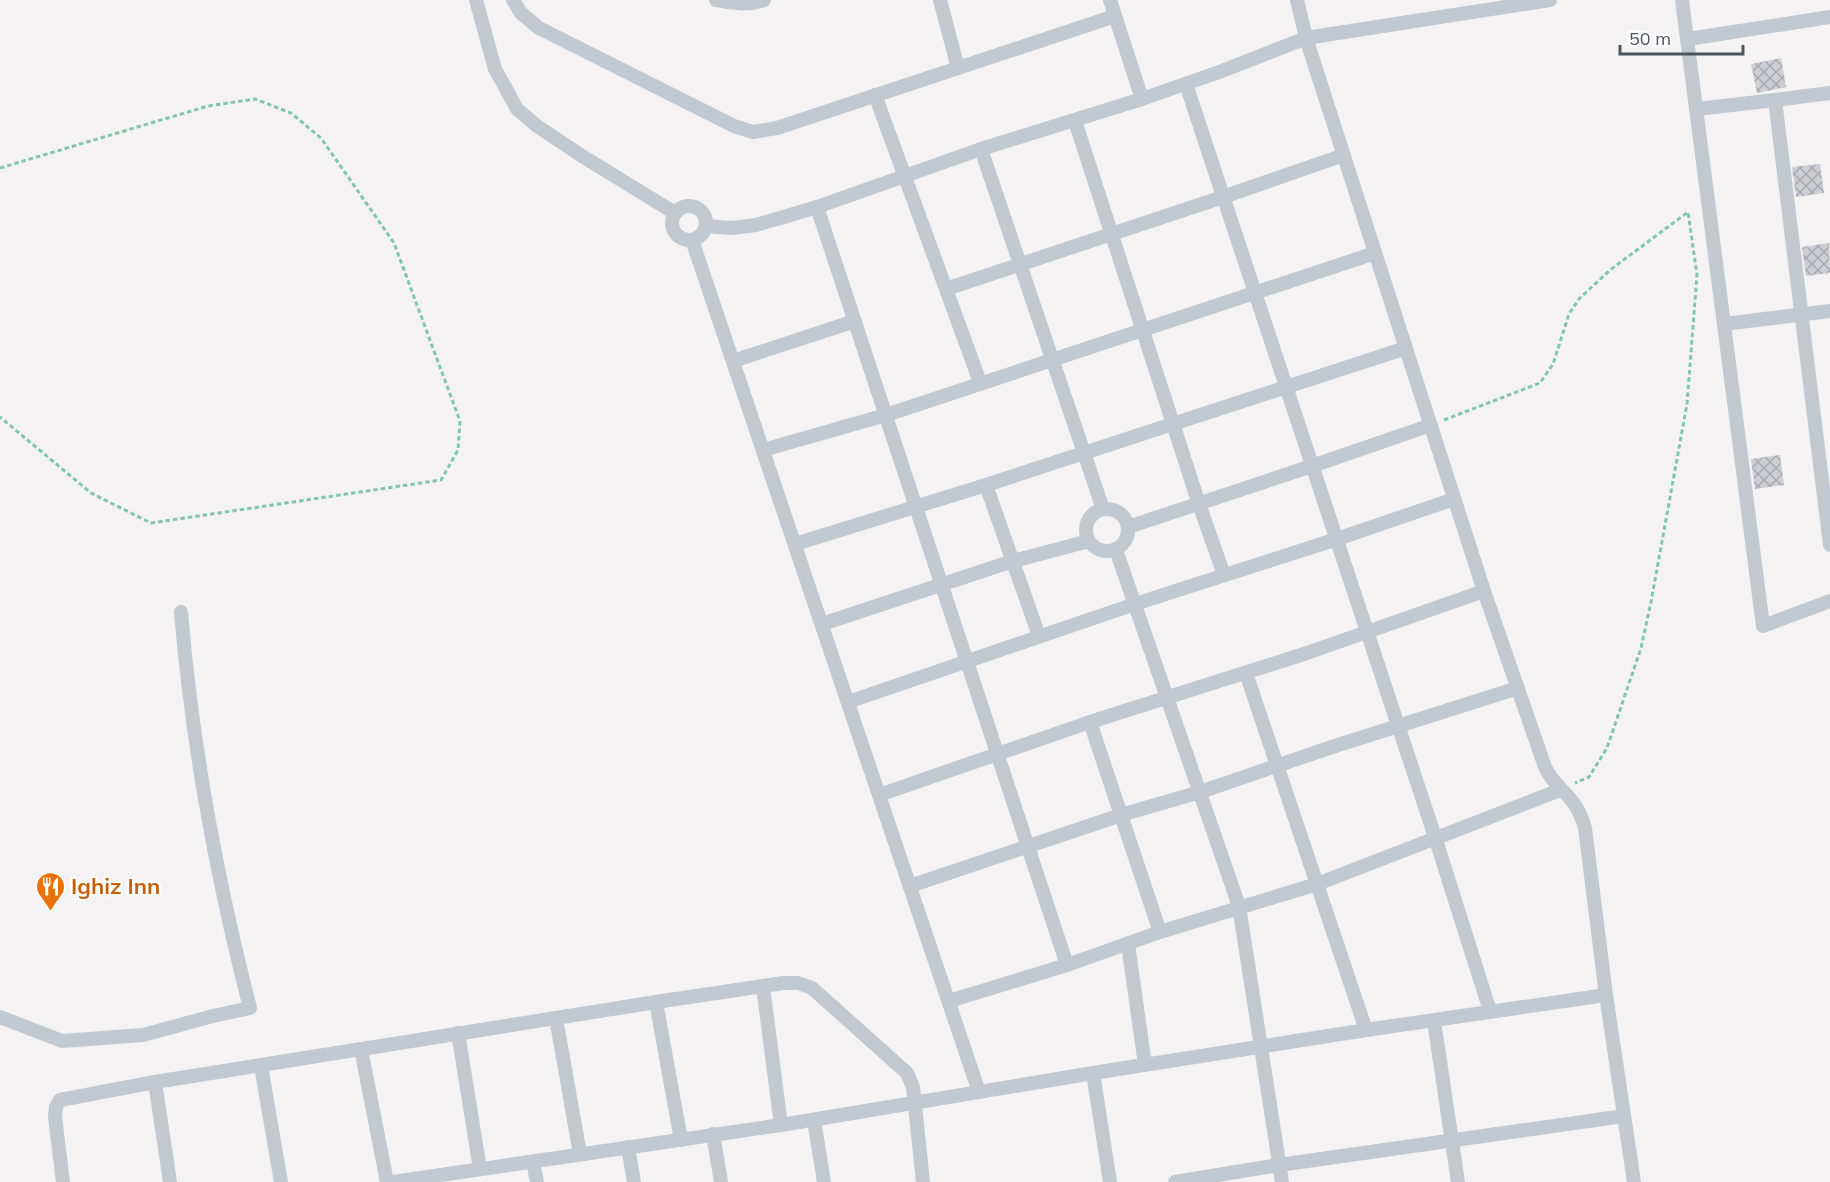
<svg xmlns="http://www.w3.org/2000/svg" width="1830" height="1182" font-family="Mulish,sans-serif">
<defs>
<pattern id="building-cross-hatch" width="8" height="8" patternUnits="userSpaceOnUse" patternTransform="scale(1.5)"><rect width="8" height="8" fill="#cdced4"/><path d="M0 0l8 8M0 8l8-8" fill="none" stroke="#a9aaaf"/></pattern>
</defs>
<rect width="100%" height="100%" fill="#f4f2f2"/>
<g fill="url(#building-cross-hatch)">
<path d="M1781,58L1786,87L1757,93L1751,64Z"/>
<path d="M1820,164L1824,193L1796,197L1792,167Z"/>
<path d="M1829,243L1830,273L1806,276L1802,247Z"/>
<path d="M1780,455L1784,485L1755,489L1751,459Z"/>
</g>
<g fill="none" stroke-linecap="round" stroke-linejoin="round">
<g stroke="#82c6aa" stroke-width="3" stroke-dasharray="4.5 3" stroke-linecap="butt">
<path d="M0,168L208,106L255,99L291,113L321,138L394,243L460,421L458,450L441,480L151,523L91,493L0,417"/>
<path d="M1444,420L1540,383L1553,364L1569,314L1579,299L1610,270L1688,212L1697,275L1687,404L1651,602L1641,648L1607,748L1589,777L1575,783"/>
</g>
<g stroke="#c2c8cf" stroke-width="14">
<path d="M476,0L495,69L517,109L537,126L582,156L675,213"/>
<path d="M513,0L521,13L539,28L734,126L753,132L777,128L1115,16"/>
<path d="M716,0C733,3 747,6 764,0"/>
<path d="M940,0L958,68"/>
<path d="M1110,0L1142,99L1222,71L1306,38L1550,0"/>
<path d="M1297,0L1306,38L1484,591L1545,767C1553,784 1562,788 1572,801C1579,809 1582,818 1585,828L1606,995L1634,1182"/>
<path d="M1682,0L1763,626L1830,601"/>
<path d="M1688,39L1830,17"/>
<path d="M1186,84L1435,837L1490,1011"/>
<path d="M1830,93L1775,100L1830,545"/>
<path d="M875,95L980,382"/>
<path d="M1697,109L1775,100"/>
<path d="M1075,121L1199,504L1224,575"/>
<path d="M981,149L1103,509"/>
<circle cx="689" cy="223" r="17"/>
<path d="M817,207L1067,965"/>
<path d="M706,226L732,228L756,225L787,216L817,207L981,149L1142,99"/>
<path d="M692,240L979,1092"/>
<path d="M946,289L1223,197L1344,155"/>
<path d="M1724,324L1830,311"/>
<path d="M733,361L855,321"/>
<path d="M763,450L886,415L1375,253"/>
<path d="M986,485L1039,636"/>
<circle cx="1107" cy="530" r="21"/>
<path d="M1128,527L1312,466L1431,425"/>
<path d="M795,544L986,485L1406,348"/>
<path d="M1116,550L1239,906L1282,1182"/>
<path d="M822,624L1013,561L1089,541"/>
<path d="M1246,673L1366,1030"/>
<path d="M848,702L1135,604L1337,539L1454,499"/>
<path d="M1090,722L1160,932"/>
<path d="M879,795L1090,722L1304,654L1484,591"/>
<path d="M910,886L1121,815L1200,792L1335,746L1518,688"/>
<path d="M1128,944L1145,1065"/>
<path d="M763,987L781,1125"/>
<path d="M949,1001L1067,965L1160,932L1317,884L1560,790"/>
<path d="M656,1002L681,1140"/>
<path d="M0,1017L62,1041L143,1035L213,1016L250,1008C217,879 192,745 181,612"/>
<path d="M556,1018L580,1154"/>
<path d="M1434,1021L1458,1182"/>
<path d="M458,1033L480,1169"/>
<path d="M361,1049L387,1182"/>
<path d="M261,1066L281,1182"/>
<path d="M1093,1073L1110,1182"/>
<path d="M814,1120L824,1182"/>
<path d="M713,1134L721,1182"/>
<path d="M628,1147L634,1182"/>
<path d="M533,1162L537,1182"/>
<path d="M63,1182L55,1117L56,1107L60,1100L155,1082"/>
<path d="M170,1182L155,1082L656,1002L783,983H798L812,988L907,1073L913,1087L923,1182"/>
<path d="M393,1182L781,1125L1093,1073L1366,1030L1606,995"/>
<path d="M1175,1182L1279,1165L1624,1116"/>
</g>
</g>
<defs>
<symbol id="restaurant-pin" viewBox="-11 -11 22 30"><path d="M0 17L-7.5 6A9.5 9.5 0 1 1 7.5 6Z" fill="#e8710a" stroke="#fff"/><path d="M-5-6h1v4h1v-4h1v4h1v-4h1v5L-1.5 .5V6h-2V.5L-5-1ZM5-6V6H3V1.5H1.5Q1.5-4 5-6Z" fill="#fff"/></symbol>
</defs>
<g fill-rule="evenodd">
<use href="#restaurant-pin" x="34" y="870" width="33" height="45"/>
</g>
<g text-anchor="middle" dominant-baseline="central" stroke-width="4.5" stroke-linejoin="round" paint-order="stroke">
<g font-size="22" font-weight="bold" fill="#c56008" stroke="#fff" text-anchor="start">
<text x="71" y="886">Ighiz Inn</text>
</g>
</g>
<path d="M1620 45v9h123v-9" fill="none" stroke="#4c545d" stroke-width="3"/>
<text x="1629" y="45" font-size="18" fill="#4c545d" stroke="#ffffff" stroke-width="4.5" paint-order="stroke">50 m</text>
</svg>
